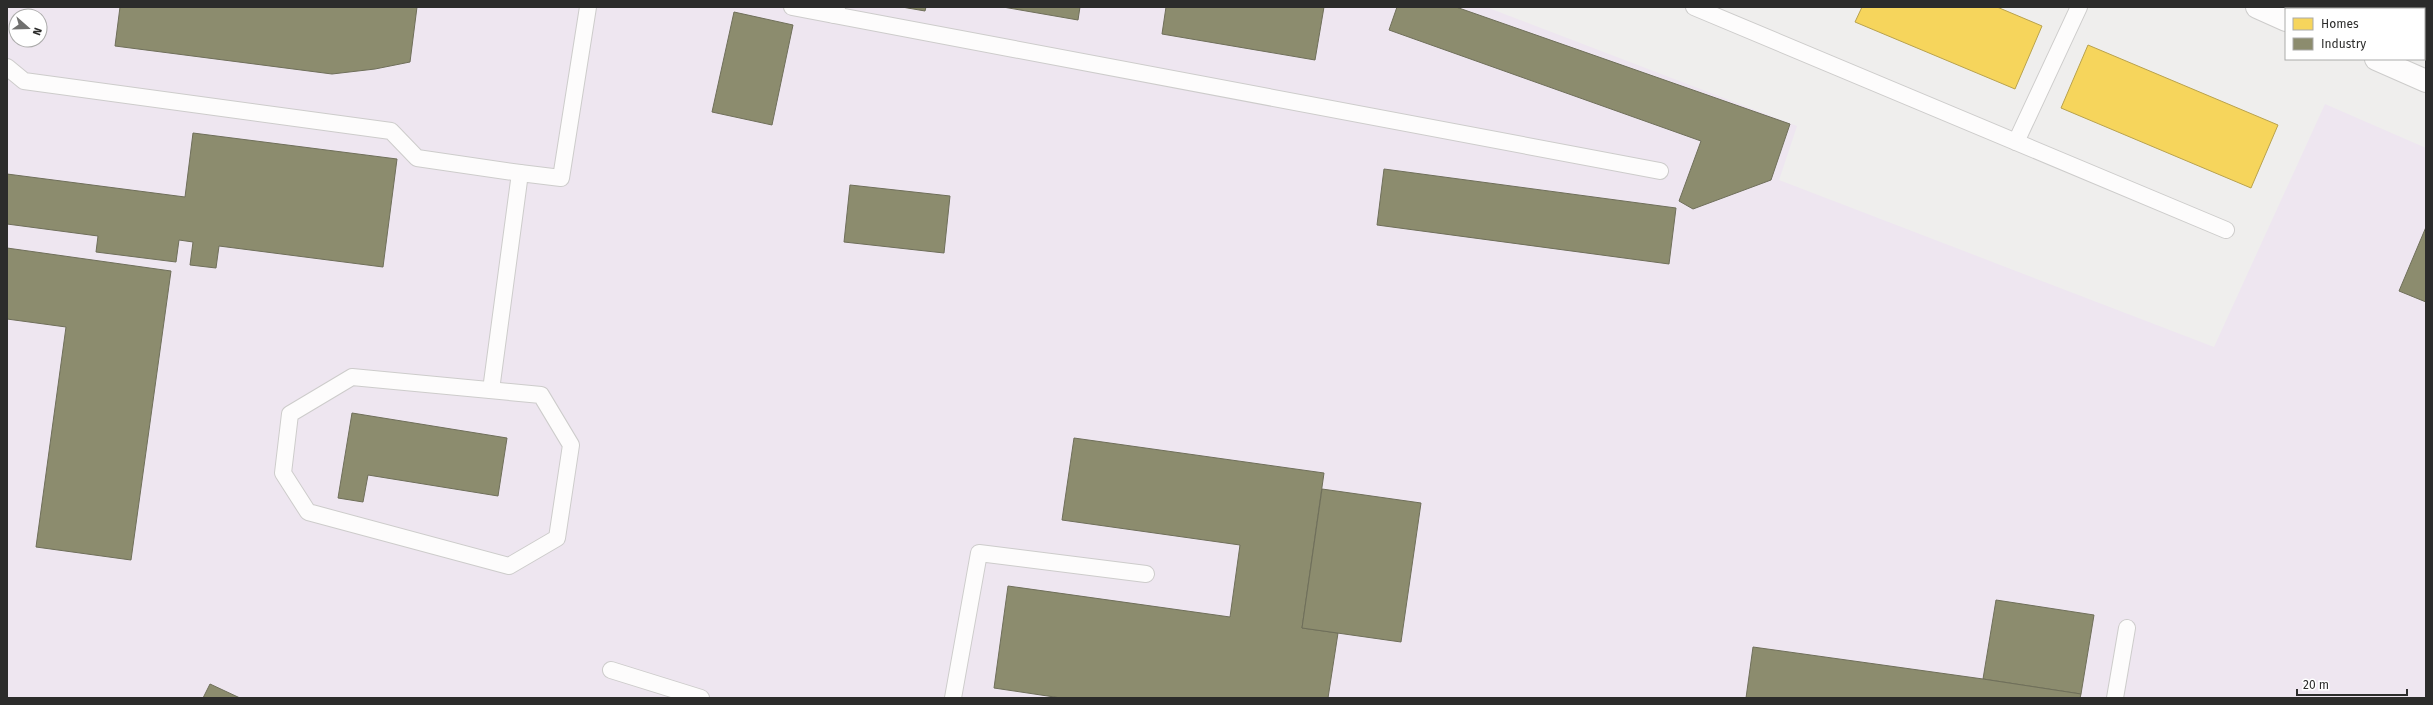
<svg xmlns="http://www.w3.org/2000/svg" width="2433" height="705" font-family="'Fira Sans',sans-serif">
<rect width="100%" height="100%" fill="#efeeed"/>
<path fill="#eee6f0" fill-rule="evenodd" d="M7,7H1486L1797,126L1779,180L2214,347L2325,104L2426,148V698H7ZM16,16H40V40H16Z"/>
<g fill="#f6d55c" stroke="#b9a24d">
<path d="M1862,7H1997L2042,26L2015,89L1855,22Z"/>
<path d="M2088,45L2278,125L2251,188L2061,108Z"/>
</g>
<g fill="#8c8c6e" stroke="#6f6f5a">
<path d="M120,7H417L410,62L375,69L332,74L115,46Z"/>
<path d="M902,7H926L925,11Z"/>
<path d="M1003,7H1080L1078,20Z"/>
<path d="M1166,7H1324L1315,60L1162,34Z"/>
<path d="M1397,7H1456L1790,124L1771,180L1693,209L1679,201L1701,141L1389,30Z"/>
<path d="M734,12L793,25L772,125L712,112Z"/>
<path d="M193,133L397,159L383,267L219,246L216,268L190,265L193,242L179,240L176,262L96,252L98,236L7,224V174L185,197Z"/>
<path d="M1384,169L1676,208L1669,264L1377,225Z"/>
<path d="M850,185L950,196L944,253L844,242Z"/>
<path d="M2426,227V302L2399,291Z"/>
<path d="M7,248L171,271L131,560L36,547L66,327L7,319Z"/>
<path d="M352,413L507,438L498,496L368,475L363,502L338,498Z"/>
<path d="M1074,438L1324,473L1302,628L1338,633L1328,698H1061L994,688L1008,586L1230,617L1240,545L1062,520Z"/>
<path d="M1322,489L1421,503L1401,642L1302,628Z"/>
<path d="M1996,600L2094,615L2081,694L1983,679Z"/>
<path d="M1753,647L1983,679L2081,694L2080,698H1746Z"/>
<path d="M210,684L240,698H203Z"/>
</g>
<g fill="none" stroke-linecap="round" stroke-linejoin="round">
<defs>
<g id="service">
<path d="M792,7L834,15L837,7"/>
<path d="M1694,7L2226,230"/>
<path d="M834,15L1660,171"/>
<path d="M7,67L24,81L391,131L417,158L520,173"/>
<path d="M2016,142L2079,7"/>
<path d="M352,377L541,395L571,445L557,538L509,566L308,512L283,473L290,414Z"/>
<path d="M491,390L520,173L561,178L588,7"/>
<path d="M611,670L701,698"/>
<path d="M953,698L979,553L1146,574"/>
<path d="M2115,698L2127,628"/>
</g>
<g id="minor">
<path d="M2257,7L2286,20"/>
<path d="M2376,59L2426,81"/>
</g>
</defs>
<use href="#service" stroke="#cdcccb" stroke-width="18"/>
<use href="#minor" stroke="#cdcccb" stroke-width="24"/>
<use href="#service" stroke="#fdfcfc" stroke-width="16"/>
<use href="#minor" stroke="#fdfcfc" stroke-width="22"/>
</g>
<rect width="2433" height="705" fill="none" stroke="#2c2c2b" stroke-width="16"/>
<rect x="2285" y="8" width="140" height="52" fill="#ffffff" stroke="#ababaa"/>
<rect x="2293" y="18" width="20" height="12" fill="#f6d55c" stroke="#ababaa"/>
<text x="2321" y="28" font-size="12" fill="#2c2c2b">Homes</text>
<rect x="2293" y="38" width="20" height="12" fill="#8c8c6e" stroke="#ababaa"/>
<text x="2321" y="48" font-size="12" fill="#2c2c2b">Industry</text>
<g transform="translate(28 28) rotate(110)"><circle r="19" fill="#ffffff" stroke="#ababaa"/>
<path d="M0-3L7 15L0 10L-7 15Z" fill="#70706f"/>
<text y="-6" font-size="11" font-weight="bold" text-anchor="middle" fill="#2c2c2b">N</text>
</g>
<path d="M2297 689v6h110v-6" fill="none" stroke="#2c2c2b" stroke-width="2"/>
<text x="2303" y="689" font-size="12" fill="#2c2c2b" stroke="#ffffff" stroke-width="3" paint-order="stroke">20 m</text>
</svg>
